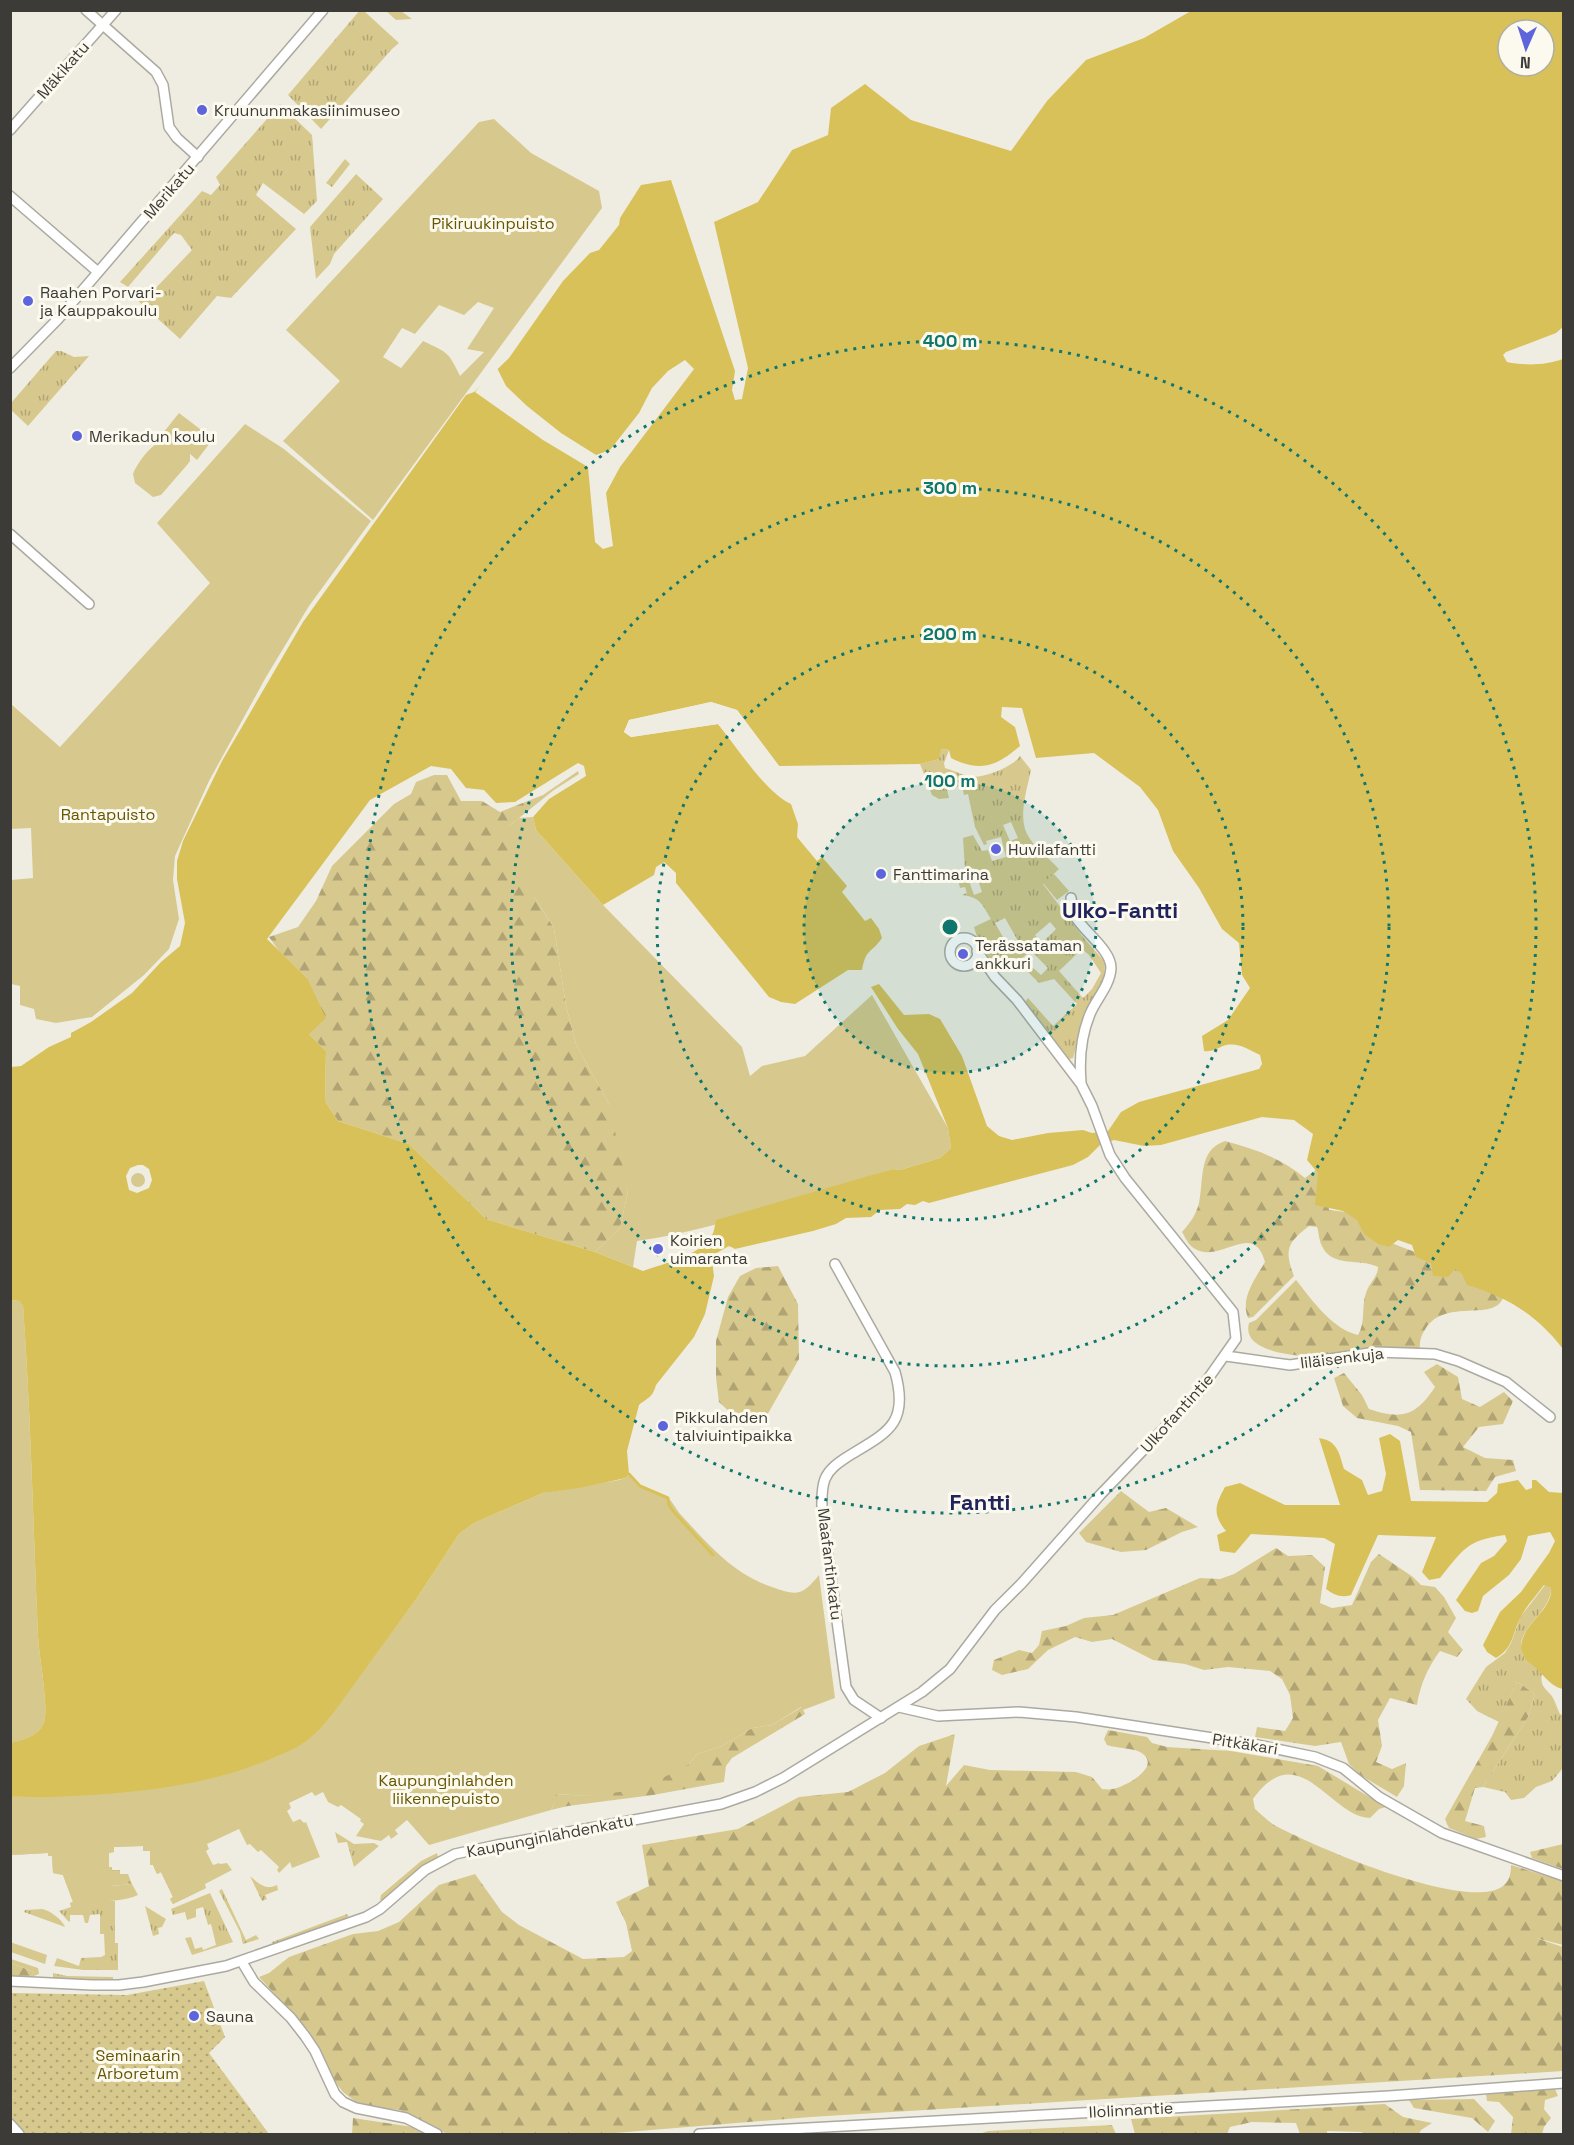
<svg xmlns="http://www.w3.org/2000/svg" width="1574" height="2145" font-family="'Space Grotesk',sans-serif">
<defs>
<pattern id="grass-tufts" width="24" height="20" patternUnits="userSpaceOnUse" patternTransform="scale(1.5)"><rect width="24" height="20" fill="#d7c98d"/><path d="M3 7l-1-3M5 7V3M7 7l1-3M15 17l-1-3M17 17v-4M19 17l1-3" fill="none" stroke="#b0a474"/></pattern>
<pattern id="forest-firs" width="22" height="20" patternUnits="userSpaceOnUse" patternTransform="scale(1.5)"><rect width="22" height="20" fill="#d7c98d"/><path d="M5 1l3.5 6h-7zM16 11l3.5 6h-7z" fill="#b0a474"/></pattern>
<pattern id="garden-dots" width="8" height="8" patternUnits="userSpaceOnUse" patternTransform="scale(1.5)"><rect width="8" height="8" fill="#d7c98d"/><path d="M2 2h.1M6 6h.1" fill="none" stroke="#b0a474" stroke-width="1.8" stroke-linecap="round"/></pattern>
</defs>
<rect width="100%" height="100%" fill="#efede2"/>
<g fill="url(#grass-tufts)" fill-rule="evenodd">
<path d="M360,10L364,11L399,43L392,49L321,129L288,95Z"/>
<path d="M386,11H401L412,19L396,20Z"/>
<path d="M280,104L312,135L317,201L304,214L263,183L256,195L296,229L231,298L217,296L180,339L136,299L141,292L151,293L192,250L181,235L174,233L128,287L120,282L202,191L211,195L220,185L216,177Z"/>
<path d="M345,159L350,164L332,187L326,183Z"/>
<path d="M356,174L383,199L334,254L330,264L316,279L310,227Z"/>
<path d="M56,351H61L74,357L89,356L28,426L11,410V403Z"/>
<path d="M940,749L949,750L944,763L945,768C952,770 960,774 968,776C981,780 1013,767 1020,756L1031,770C1027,790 1018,815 1027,834C1034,848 1049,858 1059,869L1043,884L1083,937L1105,962L1104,984L1086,1010L1073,1058L1069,1059L1024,1003L1028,998L1053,1026L1077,1004L1054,979L1039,983L1014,958L1002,969C986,958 979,945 974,927L991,919C982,904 980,897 962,895L967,893L965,887L960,888L956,871L965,870L963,838L973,835L982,851L988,850L992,861L1006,857L1001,837L986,841L987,844L984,845L975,827L968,794L964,795L962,786L947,789L949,798L939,799L932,795L920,764L939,759ZM1011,822L1018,838L1010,841L1003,825ZM974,868L982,892L974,895L965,870ZM1005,918L1018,941L1008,946L995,923ZM1050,922L1056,929L1042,943L1035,935ZM1082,949L1089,955L1101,973L1092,989L1083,998L1059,971ZM1031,951L1048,968L1041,975L1022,958Z"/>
<circle cx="138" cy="1180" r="7"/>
<path d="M1545,1585L1551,1588C1552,1609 1520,1628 1521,1646C1521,1651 1524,1656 1525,1660L1533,1664L1542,1673C1540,1686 1544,1687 1551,1695C1555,1700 1557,1708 1560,1714L1563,1715V1768L1552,1781L1536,1787L1524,1798L1511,1800L1505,1792L1483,1787L1528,1717L1535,1694L1517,1682L1499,1722L1477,1711L1466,1699L1486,1667L1505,1653L1511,1643L1521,1616Z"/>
<path d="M173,1823L206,1888L173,1904L170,1899L173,1897L161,1872L157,1874L153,1865H150V1851H143V1846L114,1847V1852L109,1853V1867H112V1870H120V1874H128L132,1884L111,1886L106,1901H115V1943H118V1970H83L54,1966L57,1958L79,1966L81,1958L101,1957L105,1955L104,1934H100V1914L90,1915L88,1923H85L83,1915H70V1921L69,1922L59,1911L71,1907L70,1903L73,1902L63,1875L53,1873L52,1856H48V1853L11,1855Z"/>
<path d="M335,1832L354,1844L374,1843L379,1846L354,1867L347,1842L338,1843Z"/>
<path d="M437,1853L438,1857L423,1866L385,1900H380L381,1895L421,1861Z"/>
<path d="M250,1876C258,1883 266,1891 277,1885L278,1890L265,1895L267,1899L262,1901Z"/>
<path d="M222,1889L246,1940L256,1935L259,1939L243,1944L240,1932L219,1891Z"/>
<path d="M210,1893L233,1942L192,1955L185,1938L191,1937L195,1949L202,1947L203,1950L216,1945L211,1924L208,1925L203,1907L196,1909V1917L187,1920L185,1912L173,1915L171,1909Z"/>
<path d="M145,1906L166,1919L162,1927L158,1928L159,1934L153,1936Z"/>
<path d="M42,1909C49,1910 62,1919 65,1927L24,1912L25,1910Z"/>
<path d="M347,1914L350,1919L274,1947L272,1942Z"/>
<path d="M11,1959L38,1968L39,1974L31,1977L34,1972L11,1963Z"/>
<path d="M53,1973L67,1976L113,1977V1980L53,1979Z"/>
</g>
<g fill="url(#forest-firs)">
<path d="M578,771L579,774L554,790L509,826L535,898L554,928L566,1006L576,1044L609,1104L620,1140L628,1191L620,1228L595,1252L486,1219L409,1144L338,1121L325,1101L326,1051L309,1034L307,978L279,951L269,937L298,927L316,901L332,866L394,804L411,794L416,782L434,775H447L461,801H482L500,812L543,795Z"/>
<path d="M1225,1141C1255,1149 1281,1158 1305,1178L1321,1166L1313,1163L1311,1156C1323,1162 1337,1171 1334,1186C1332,1196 1327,1199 1329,1210L1355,1213L1361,1218L1366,1229L1379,1238C1410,1251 1484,1275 1503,1298C1494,1322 1446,1298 1426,1328C1421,1335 1419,1342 1420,1350C1408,1349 1395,1347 1383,1348C1365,1350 1346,1356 1328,1357C1307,1357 1240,1355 1249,1323L1256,1320L1296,1280C1312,1300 1332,1329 1358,1335C1366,1322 1361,1306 1366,1293C1369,1283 1378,1277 1378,1267C1361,1258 1331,1268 1322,1246C1319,1241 1319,1233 1317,1227L1309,1226C1287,1243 1284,1250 1294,1276L1253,1317L1248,1318C1240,1298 1255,1279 1265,1262C1252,1216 1216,1272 1189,1244C1186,1240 1184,1235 1182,1232C1190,1223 1196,1215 1199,1203C1204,1179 1198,1150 1225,1141Z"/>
<path d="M778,1266L798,1304L799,1359L766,1417L750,1423L739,1421L719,1402L716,1378V1341L728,1297L740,1276L756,1268Z"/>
<path d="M1437,1364L1458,1377L1462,1399L1480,1407L1504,1392L1513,1401L1503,1424L1479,1427L1463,1447L1485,1458L1513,1460L1516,1471L1495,1477L1486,1491L1420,1490L1411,1432L1398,1426L1357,1418L1343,1406L1334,1378L1344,1373L1362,1395L1369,1409C1402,1420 1416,1416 1435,1387L1424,1372Z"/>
<path d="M1121,1491L1149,1512L1166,1508L1198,1527L1182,1532L1146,1550L1121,1552L1086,1542L1079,1533Z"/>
<path d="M1276,1548L1288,1556L1312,1555L1325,1567L1320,1603L1332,1608L1352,1605L1371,1562L1379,1554L1413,1577L1421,1585L1435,1587L1444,1597L1456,1618L1448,1632L1463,1650L1457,1657L1440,1651C1428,1667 1420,1685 1417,1705L1390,1698L1378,1720L1382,1746L1376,1762L1392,1769L1406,1763L1404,1786L1397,1797L1360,1775L1349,1764L1341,1742L1315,1746L1255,1737L1257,1727L1285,1731L1293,1718L1290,1695L1282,1679L1270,1671L1228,1667L1204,1670L1185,1664L1153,1660L1112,1639L1092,1642L1075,1637L1048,1650L1028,1669L1002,1675L992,1670L994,1660L1019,1650L1032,1653L1039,1645L1042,1631L1066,1626L1084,1618L1113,1615L1200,1578L1220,1579L1234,1574Z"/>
<path d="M1517,1682L1535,1694L1528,1717L1483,1787L1475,1788L1465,1821L1484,1826L1486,1837L1476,1839L1449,1828L1445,1819L1492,1736Z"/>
<path d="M802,1707L805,1714L732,1758L726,1766L724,1782L653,1795L568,1806L551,1810L555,1802V1794L589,1796L689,1764L697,1754L722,1746L752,1728L772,1725Z"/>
<path d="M1108,1730L1147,1737L1152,1743L1167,1747L1231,1751L1318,1766L1386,1807L1379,1809L1370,1818C1330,1817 1299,1735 1253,1799L1255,1809C1262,1815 1269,1822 1276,1826C1315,1847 1460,1909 1500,1888C1509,1883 1511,1875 1511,1865L1563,1881V1945L1536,1938L1563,1947V2071L811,2117L603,2134H447L416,2117L400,2110L370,2107L356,2102L343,2092L333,2079L324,2057L308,2030L259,1977L269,1973L289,1957L353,1934L378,1931L399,1922L439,1885L475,1874L502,1912L519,1925L583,1959L624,1957L632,1951L626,1923L616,1902L649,1886L642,1845L738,1829L799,1797L848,1792L885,1773L919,1746L955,1734L946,1786L964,1765L990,1770L1076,1772L1092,1777L1102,1789C1105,1789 1109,1790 1112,1789C1123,1788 1161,1768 1143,1754C1135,1747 1117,1749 1107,1745L1104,1739Z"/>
<path d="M1563,1844V1869L1532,1858L1530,1852Z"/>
<path d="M11,1963L34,1972L31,1977L11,1976Z"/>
<path d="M1555,2089L1558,2096L1545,2100L1544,2109L1551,2118L1544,2127L1542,2134H1511L1513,2117L1499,2102L1487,2101L1486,2093Z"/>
<path d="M1474,2099L1495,2121L1488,2132L1472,2118L1414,2108L1409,2100Z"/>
<path d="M1385,2104L1403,2117L1432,2123L1421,2130L1419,2134H1363L1362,2132L1327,2131V2134H1300L1296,2123L1252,2122L1230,2127L1227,2134H1135L1131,2119Z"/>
<path d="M353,2118L413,2127L426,2134H352Z"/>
<path d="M1112,2125L1116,2134H979L988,2131Z"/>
</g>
<g fill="#d7c98d" fill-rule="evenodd">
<path d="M494,119L531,153L599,191L602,208L373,520L283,441L340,381L286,330L479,122ZM478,302L494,308L467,349L484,352L460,376C448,351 448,353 423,341L401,368L383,357L402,328L415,334L439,305L464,315Z"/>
<path d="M179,413L213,439L197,460L190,454V461L187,465L161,495L153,497L135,483L133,474C139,460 155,438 171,440L163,433Z"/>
<path d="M245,424L284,449L371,521L309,606L266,677L209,781L175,856L173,880L179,919L169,949L144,975L92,1017L56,1023L36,1019L34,1009L20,1005V986L11,984V880L33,878L31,828L11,829V704L60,747L210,583L157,523Z"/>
<path d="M533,817L536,830L603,905L742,1047L750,1076L762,1066L805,1056L872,995L948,1128L951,1148L940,1158L900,1170L893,1169C809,1195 725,1228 637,1241L633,1267L595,1252L620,1228L628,1191L609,1104L576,1044L566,1006L554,928L518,871L507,847L509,826L519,818Z"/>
<path d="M1054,874L1069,891L1057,900L1043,883Z"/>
<path d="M11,1300L19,1301L23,1304C31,1415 33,1526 38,1636C39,1657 49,1706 44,1722C39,1736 23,1740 11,1743Z"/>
<path d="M629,1474C645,1495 652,1486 668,1498C673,1502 677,1511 682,1516C709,1545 733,1574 772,1587C797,1596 802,1596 819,1575L835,1698L803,1710L801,1707L772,1725L752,1728L722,1746L697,1754L689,1764L642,1789L589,1796L556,1794L555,1802L551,1810L429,1845L407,1820L395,1830L398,1834L391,1839L389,1835L381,1841L356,1836L364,1824L360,1821L361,1819L341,1805L338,1807L328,1802L323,1792L315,1796L312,1792L289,1803L291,1808L287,1811L293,1822L300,1819L304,1823L306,1822L320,1857L292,1868L290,1862L279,1873L277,1870L279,1867L261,1850L258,1852L250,1844L247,1845L239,1829L207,1844L209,1849L206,1851L213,1865L219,1863L220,1864L227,1863L232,1870L205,1884L206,1888L173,1904L170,1899L173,1897L161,1872L157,1874L153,1865H150V1851H143V1846L114,1847V1852L109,1853V1867H112L111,1886L132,1884L138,1895C115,1905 94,1898 71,1906L70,1903L73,1902L63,1875L53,1873L52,1856H48V1853L11,1855V1797L25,1796L333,1712L417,1598L459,1534L474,1523L543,1493L619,1480L626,1478Z"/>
<path d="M10,1942L47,1955L45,1964L11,1952Z"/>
</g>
<path fill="url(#garden-dots)" d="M204,1981L225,2037L209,2053L269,2134H11V1993L127,1995Z"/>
<g fill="#d9c15a" fill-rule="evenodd">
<path d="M1191,11H1563V327L1556,333L1506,352L1503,355L1507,362C1525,366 1547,365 1563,359V1349C1538,1316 1508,1297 1467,1285L1462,1274L1455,1269L1448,1277L1433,1276L1431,1263L1416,1257L1412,1245L1398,1240L1389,1247L1378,1244L1364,1234L1357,1220L1343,1211L1315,1205L1318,1173L1307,1160L1313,1134L1294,1120L1262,1117L1161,1145L1144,1146L1114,1140L1100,1145L1088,1157L1073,1165L929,1203L923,1201L915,1205L907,1204L900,1209L880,1210L871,1217L846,1218L836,1224L813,1231L735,1249C728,1245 722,1243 715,1247L712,1261L714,1276L705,1314L694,1337L656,1385C652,1399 648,1397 639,1405L627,1451L629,1474L626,1478L579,1488L543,1493L474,1523L459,1534L417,1598L334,1712C324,1724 315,1736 302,1744C291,1751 279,1755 268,1760C201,1788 124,1794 52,1797C38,1798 24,1796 11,1797L10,1743C23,1740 39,1736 44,1722C49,1706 39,1657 38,1636C33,1526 31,1415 23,1305L19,1301L11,1300V1067L21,1066L49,1047L71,1037V1033L91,1022L132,993L161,962L180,946L185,923L177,879V861L183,841L222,761L303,622L466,395L474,392L509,358L563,281L590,253L599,250L619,225L620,218L641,185L671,180L735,371L732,390L735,400L742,399L748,368L714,222L758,202L792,150L828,135L831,108L865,84L911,120L1011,151L1047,101L1086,60L1144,38ZM1508,30H1544V66H1508ZM711,702L737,710L779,766L920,764L939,759L941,749L949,750L951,758C981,773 996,766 1020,746L1015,727L1001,717L1002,707L1022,708L1036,758L1094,753L1140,787L1158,810L1173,851L1199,888L1222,929L1239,943L1242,975L1250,988L1228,1020L1202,1036L1204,1051C1212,1052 1216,1049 1223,1046C1236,1041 1248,1049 1260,1055L1262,1064L1259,1069L1139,1102L1121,1112L1108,1131L1092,1133L1083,1130L1048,1133L1012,1140L999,1136L987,1126L962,1056L940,1019L929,1014L904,1015L879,984L871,987L898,1029L918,1054L948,1128L951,1148L940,1158L900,1170L893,1169L716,1220C715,1225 714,1233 711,1237C696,1257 665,1263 643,1271L595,1252L486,1219L409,1144L338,1121L325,1101L326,1051L309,1034L326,1018L307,978L267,939L370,800L431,766L451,769L466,788L484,790L496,803L515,802L578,763L584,766L586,776L549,799L533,817L536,830L603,905L654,875L656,867L664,862L676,873V883L769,997L781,1002L795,1004L848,970H862C866,948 871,954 882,938L879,929L871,918L865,921L842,892L847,886L822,857L817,861L797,837L798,824L791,804C766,793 736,746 718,724L631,737L624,732L629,720ZM138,1165H143L149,1169L152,1180L149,1188L137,1193L129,1190L126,1176L130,1168Z"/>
<path d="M1390,1434L1400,1441L1411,1501L1487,1502L1497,1493L1498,1484L1518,1480L1526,1490L1532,1488V1480H1536L1549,1492L1563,1493V1689C1547,1686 1540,1667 1525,1660C1524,1655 1521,1652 1521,1647C1522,1624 1553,1610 1551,1588L1544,1585C1537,1595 1526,1606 1521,1617C1512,1633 1514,1648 1496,1658L1487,1652L1483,1645L1500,1612L1521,1592L1549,1553L1555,1541L1550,1532L1528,1536L1521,1559L1509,1575L1483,1596L1478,1611L1472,1613L1465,1611L1456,1600L1481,1563L1494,1556L1507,1541L1505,1535C1466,1540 1463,1550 1440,1578L1429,1580L1422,1572L1436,1537L1378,1535L1351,1595C1341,1598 1334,1595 1326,1589L1335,1544L1324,1538L1251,1534L1235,1553L1220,1551L1217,1535L1226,1531C1212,1514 1215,1505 1225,1487L1240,1483L1285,1505H1340L1319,1438C1338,1441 1339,1453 1344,1469L1362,1480L1368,1495L1382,1491L1386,1474L1379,1438Z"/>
</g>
<g fill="#efede2">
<path d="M685,360L694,369L620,467L606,493L613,546L603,549L595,542L588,467L543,440L475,392L496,366L506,386L527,406L561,433L596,455L610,450L639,413L652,388L668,371Z"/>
<path d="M711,702L737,710L779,766L777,767L735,713L711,705L631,722L628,731L632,734L719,721L765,778L763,780L718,724L631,737L624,732L629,720Z"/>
</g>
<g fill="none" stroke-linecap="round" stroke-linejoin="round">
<path stroke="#d9c15a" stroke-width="3" d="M629,1474L640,1486L668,1498L669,1505L673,1511L713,1555"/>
<path stroke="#d9c15a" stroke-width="10" d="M705,1254L726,1242L733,1240"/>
<defs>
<g id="street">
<path d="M86,10L156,72L163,85L169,127L177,138L198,157"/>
<path d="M10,130L116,10"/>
<path d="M10,196L98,272"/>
<path d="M10,368L58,319L323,10"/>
<path d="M10,534L89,604"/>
<path d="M1071,898C1072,904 1072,911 1075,916C1084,932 1111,950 1111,968C1110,986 1096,999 1090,1014C1081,1036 1079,1059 1081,1082"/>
<circle cx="964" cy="952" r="14"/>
<path d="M835,1264L895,1372C910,1425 886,1433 847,1457C838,1463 829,1469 825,1479C821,1489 822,1501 822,1511L846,1687L854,1700L881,1718"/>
<path d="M1226,1356L1290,1365L1376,1352L1435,1354L1458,1361L1506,1382L1550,1417"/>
<path d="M899,1707L938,1716L1019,1712L1076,1717L1258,1745L1315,1757L1343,1768L1379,1797L1442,1833L1564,1876"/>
<path d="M242,1962L254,1982L291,2018L305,2036L315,2051L335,2094L343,2102L356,2108L406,2118L437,2134"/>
<path d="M10,1981L92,1985H119L143,1982L226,1966L366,1917L380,1909L425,1870L455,1854L497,1845L721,1804L755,1792L783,1778L922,1692L950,1669L995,1610L1022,1583L1101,1494L1198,1393L1236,1339L1233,1312L1125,1178L1110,1155L1092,1106L1081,1084L1017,1000L995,977L977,951"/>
<path d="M10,2124L19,2134"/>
<path d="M699,2134L1389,2096L1564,2083"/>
</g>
</defs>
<use href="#street" stroke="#acaaa0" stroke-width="12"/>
<use href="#street" stroke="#fff" stroke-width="9"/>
</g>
<circle cx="950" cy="927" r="146" fill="#0f766e" fill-opacity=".12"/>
<g fill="none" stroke="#0f766e" stroke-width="3" stroke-dasharray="3 6">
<circle cx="950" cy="927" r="146"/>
<circle cx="950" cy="927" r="293"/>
<circle cx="950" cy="927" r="439"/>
<circle cx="950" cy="927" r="586"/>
</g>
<g fill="#5d64dc" stroke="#fcfaef" stroke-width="2">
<circle cx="202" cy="110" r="6"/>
<circle cx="28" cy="301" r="6"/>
<circle cx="77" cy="436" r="6"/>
<circle cx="996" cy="849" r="6"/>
<circle cx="881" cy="874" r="6"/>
<circle cx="963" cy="954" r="6"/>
<circle cx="658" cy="1249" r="6"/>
<circle cx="663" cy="1426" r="6"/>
<circle cx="194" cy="2016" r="6"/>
</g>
<g text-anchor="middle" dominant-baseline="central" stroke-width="6" stroke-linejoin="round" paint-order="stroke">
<g font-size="16" fill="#3c3b37" stroke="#fcfaef">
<text transform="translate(63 70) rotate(-49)">Mäkikatu</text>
<text transform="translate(169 191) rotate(-49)">Merikatu</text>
<text transform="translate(1342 1358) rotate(-7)">Iiläisenkuja</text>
<text transform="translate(1177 1413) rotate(-48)">Ulkofantintie</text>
<text transform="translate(830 1564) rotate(83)">Maafantinkatu</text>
<text transform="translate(1245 1744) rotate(9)">Pitkäkari</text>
<text transform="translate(550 1836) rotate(-11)">Kaupunginlahdenkatu</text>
<text transform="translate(1131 2110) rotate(-3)">Ilolinnantie</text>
</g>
<g font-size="16" fill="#3c3b37" stroke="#fcfaef" text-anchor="start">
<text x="214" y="110">Kruununmakasiinimuseo</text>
<text x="40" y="292">Raahen Porvari-<tspan x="40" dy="18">ja Kauppakoulu</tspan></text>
<text x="89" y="436">Merikadun koulu</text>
<text x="1008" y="849">Huvilafantti</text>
<text x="893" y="874">Fanttimarina</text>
<text x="975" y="945">Terässataman<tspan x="975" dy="18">ankkuri</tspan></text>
<text x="670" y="1240">Koirien<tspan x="670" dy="18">uimaranta</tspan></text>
<text x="675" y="1417">Pikkulahden<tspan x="675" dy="18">talviuintipaikka</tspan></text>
<text x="206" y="2016">Sauna</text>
</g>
<g font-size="16" fill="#665600" stroke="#fcfaef">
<text x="493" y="223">Pikiruukinpuisto</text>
<text x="108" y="814">Rantapuisto</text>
<text x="446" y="1780">Kaupunginlahden<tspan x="446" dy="18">liikennepuisto</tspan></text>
<text x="138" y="2055">Seminaarin<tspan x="138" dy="18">Arboretum</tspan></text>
</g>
<g font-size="22" font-weight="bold" fill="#21235c" stroke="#fcfaef">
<text x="1120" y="910">Ulko-Fantti</text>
<text x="980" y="1502">Fantti</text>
</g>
</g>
<circle cx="950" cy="927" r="9" fill="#0f766e" stroke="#fcfaef" stroke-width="3"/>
<g font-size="18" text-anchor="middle" font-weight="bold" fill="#0f766e" stroke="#fcfaef" stroke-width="6" stroke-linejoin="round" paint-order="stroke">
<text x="950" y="347">400 m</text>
<text x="950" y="494">300 m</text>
<text x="950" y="640">200 m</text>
<text x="950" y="787">100 m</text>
</g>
<rect width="1574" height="2145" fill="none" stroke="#3c3b37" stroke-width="24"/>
<g transform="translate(1526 48) rotate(183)"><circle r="28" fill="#fcfaef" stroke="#afaea5" stroke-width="1.5"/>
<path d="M0-4.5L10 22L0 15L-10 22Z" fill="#5d64dc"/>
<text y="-9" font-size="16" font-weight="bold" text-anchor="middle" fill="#3c3b37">N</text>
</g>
</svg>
